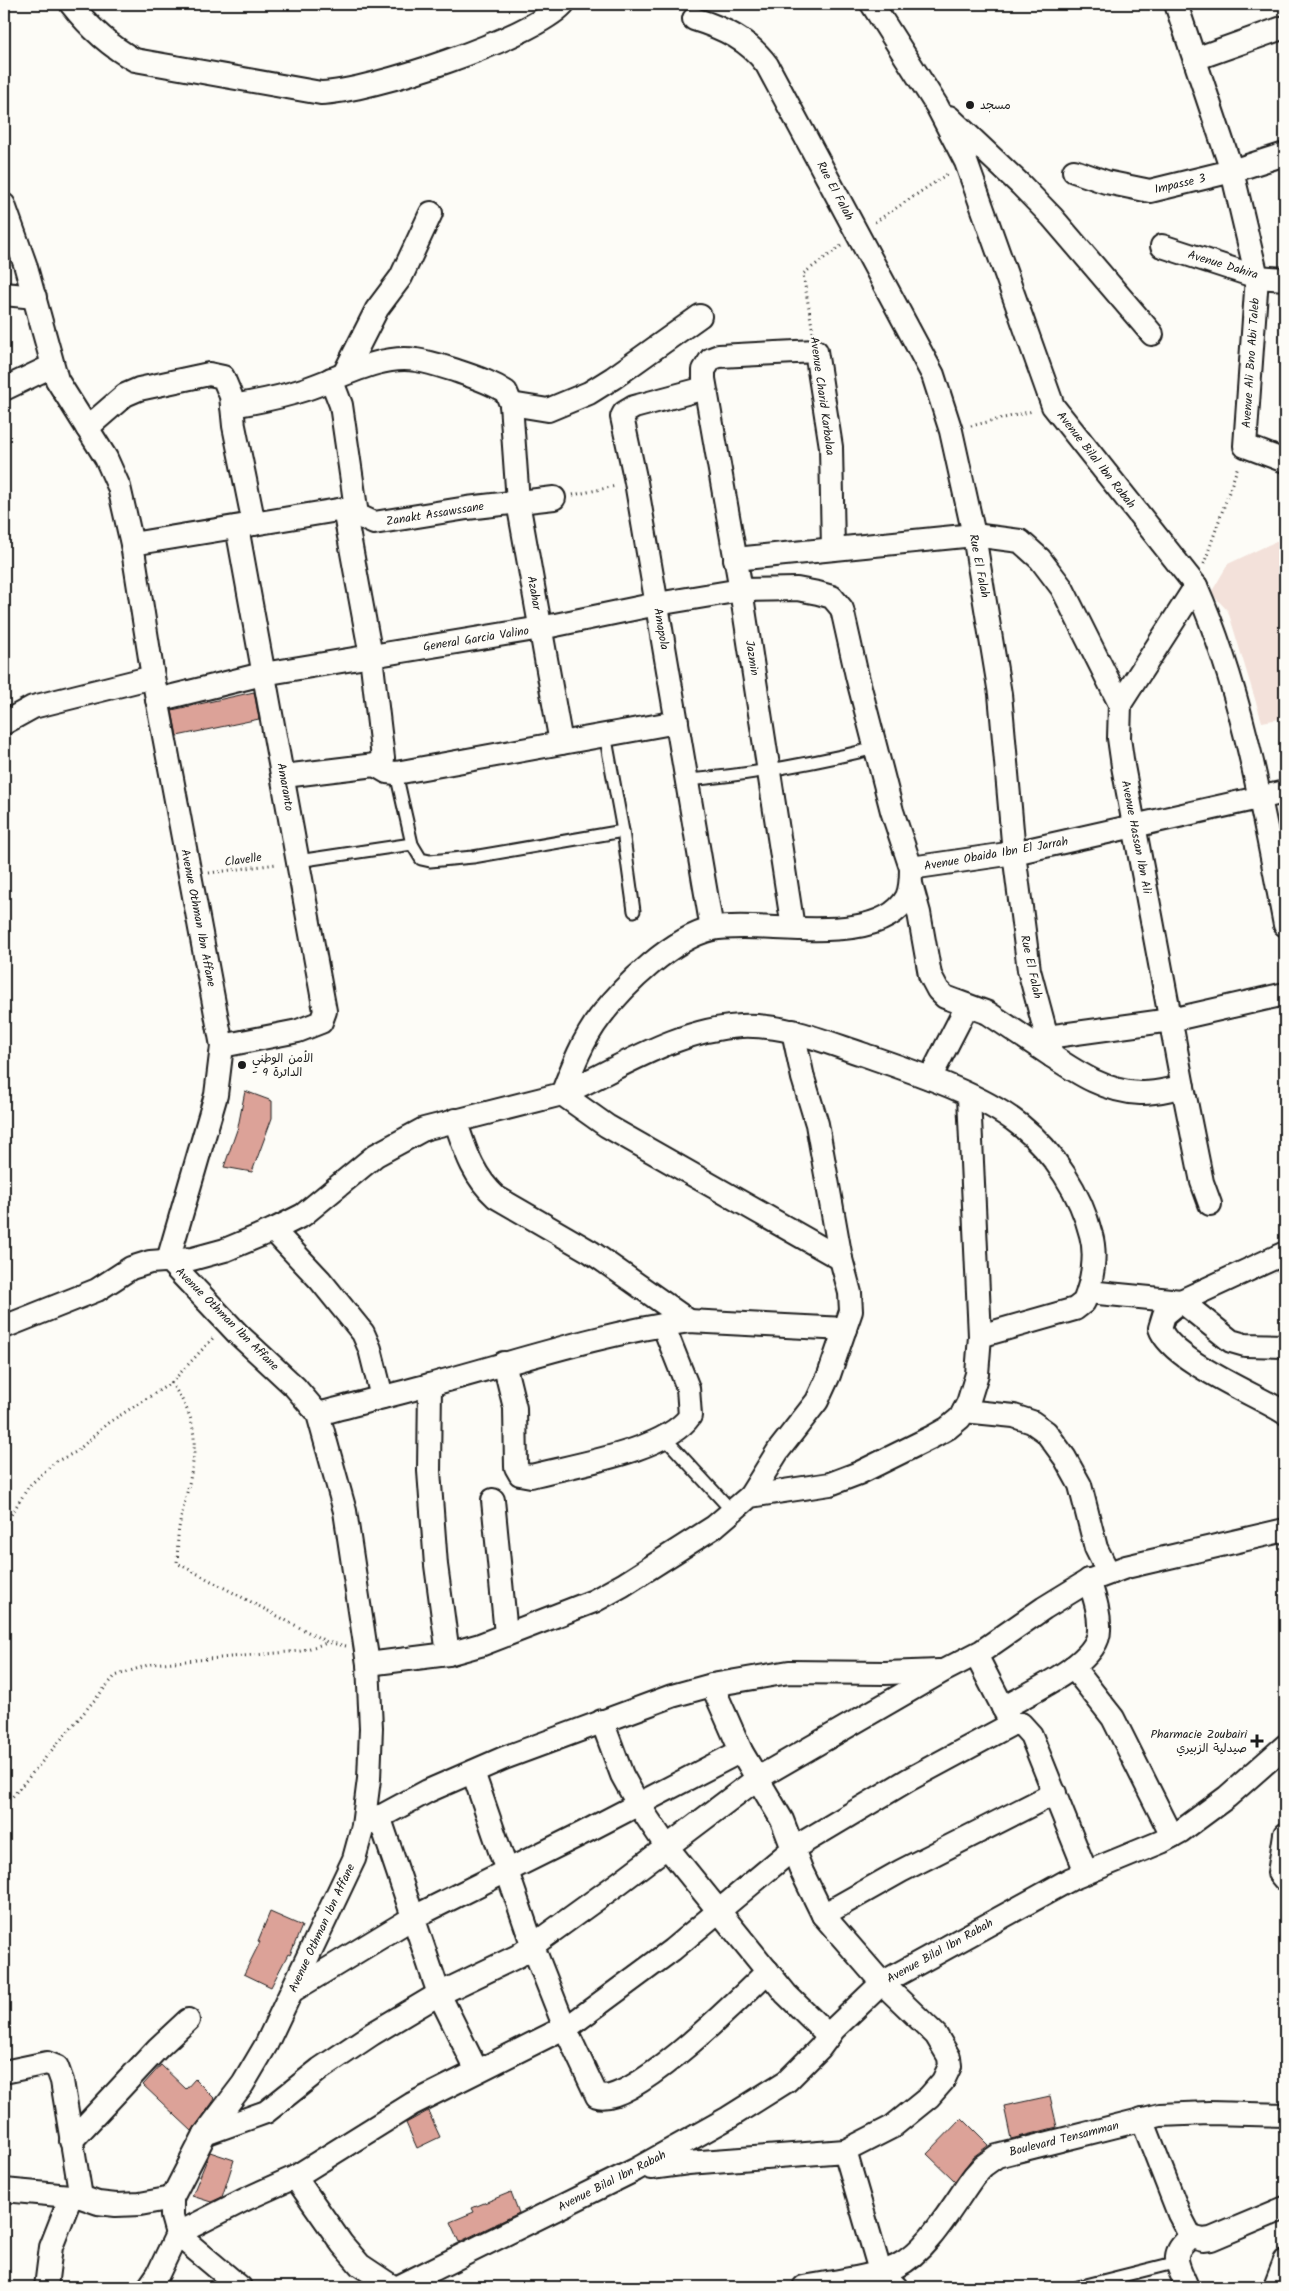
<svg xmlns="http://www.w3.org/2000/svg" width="1289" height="2291" font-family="Kalam,'Playpen Sans Arabic',sans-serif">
<rect width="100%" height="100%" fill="#fdfcf7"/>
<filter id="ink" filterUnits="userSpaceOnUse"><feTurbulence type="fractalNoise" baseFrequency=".02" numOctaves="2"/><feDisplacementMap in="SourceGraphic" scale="10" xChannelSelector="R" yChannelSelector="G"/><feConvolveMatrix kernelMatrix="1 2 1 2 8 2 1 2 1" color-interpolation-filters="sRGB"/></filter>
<g filter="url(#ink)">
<path fill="#f3e1da" d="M1285,537V718L1262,722L1228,611L1211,593L1228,564Z"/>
<g fill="#dca298" stroke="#1c1c1c">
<path d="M254,692L259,719L177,736L172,710Z"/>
<path d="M245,1091L272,1101V1118L252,1172L224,1167L238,1127Z"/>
<path d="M270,1912L302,1926L290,1955L288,1954L271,1987L244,1974L260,1942L258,1941Z"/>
<path d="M161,2065L186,2089L195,2079L215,2099L192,2131L143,2085Z"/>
<path d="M1050,2096L1057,2127L1011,2139L1004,2106Z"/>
<path d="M428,2111L440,2137L417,2148L406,2123Z"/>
<path d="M962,2118L989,2145L973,2157L955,2181L927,2154Z"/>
<path d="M210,2152L234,2160L222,2197L211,2202L192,2196Z"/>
<path d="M511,2192L519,2213L459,2242L450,2222L474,2212L472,2208Z"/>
</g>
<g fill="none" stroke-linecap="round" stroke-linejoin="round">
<defs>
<g id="lane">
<path d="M605,734L623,831L634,911"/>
<path d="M396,773L412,844L421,859L430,861L473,857L623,831"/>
<path d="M687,780C751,775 814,763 876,748"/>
<path d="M298,861L412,844"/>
<path d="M664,1437L732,1511"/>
<path d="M1078,2287L1178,2262"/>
</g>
<g id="street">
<path d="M71,4C89,27 109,46 135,60L321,93C369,92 532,38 563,4"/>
<path d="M872,4L937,106L966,162L1053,406L1196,586C1243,693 1263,811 1285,925"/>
<path d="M1176,4L1232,171L1257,277L1245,446L1285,461"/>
<path d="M694,19C723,28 749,40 767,65L933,375L951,431L974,535L1000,694L1014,853L1029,970L1052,1056C1079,1074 1107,1092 1140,1093C1154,1094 1169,1089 1183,1087"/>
<path d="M1195,59L1285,27"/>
<path d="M949,117L1021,185L1052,217L1152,334"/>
<path d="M1074,171L1106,182L1150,191L1232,171L1285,154"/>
<path d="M4,205L25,264L57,380L106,458L119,487L132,544L153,677L222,1046L216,1095L168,1260"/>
<path d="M1162,246L1257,277L1285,279"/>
<path d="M4,294L35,297"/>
<path d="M345,372L377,309L401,277L431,213"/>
<path d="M331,379L341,405L357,515"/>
<path d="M705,388L634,407L624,413L622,417L636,482L712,929"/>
<path d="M4,389L52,366"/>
<path d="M511,404L548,410L589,393L613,378L700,316"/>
<path d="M232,406C257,402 282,397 306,389C340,378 380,354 416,360C430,362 444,367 457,371C474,377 491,382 506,392L511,404L518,502L561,743"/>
<path d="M87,428L125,395L139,389L209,374L223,377L231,396L234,426L254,524"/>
<path d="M132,544L344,509L374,523L467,508L554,498"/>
<path d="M735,559L974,535L1020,541L1040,559L1062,588L1120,704L1119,738L1123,766L1183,1087L1202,1182L1210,1204"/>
<path d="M157,700L263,674L541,628L657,604L741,590L797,589L818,593L832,597L842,609L857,676L892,811L911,868"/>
<path d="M1120,704L1196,586"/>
<path d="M4,723L33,707L153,677"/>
<path d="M375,765L387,772L396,773L677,722"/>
<path d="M284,776L375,765L383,758L371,656L344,509"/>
<path d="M911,884L919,913L930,975L938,990L945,997L988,1013L1052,1056"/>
<path d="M793,928L741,590L704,379V370L711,359L719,356L816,351L831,447L833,549"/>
<path d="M1047,1037L1171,1020L1285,994"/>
<path d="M222,1046L298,1031L321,1022L325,1011L237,527"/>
<path d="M930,1078L967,1006"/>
<path d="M562,1094C618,1069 677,1029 741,1026C784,1024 823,1041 862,1054C911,1071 980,1093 1020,1125C1054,1152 1081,1194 1091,1235C1097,1256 1092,1282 1084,1302L1075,1309L980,1336"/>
<path d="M562,1094L607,1126L841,1259"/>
<path d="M455,1120C465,1149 472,1175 496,1197L591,1252L689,1321"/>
<path d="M273,1230L320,1280L363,1333L370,1349L382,1397"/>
<path d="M1285,1253L1181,1301L1164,1315L1160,1328C1170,1360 1257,1395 1285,1413"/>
<path d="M168,1260L239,1335L295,1387L318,1414L345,1511L368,1664L371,1728L369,1779L363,1826L354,1859L266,2045L243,2084L205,2134L172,2198V2216L177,2234L240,2287"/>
<path d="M1088,1292L1181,1301L1231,1341L1245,1345L1285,1346"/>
<path d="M4,1327L97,1290L131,1268L150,1262L192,1259L225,1250L273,1230L303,1215L376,1155L424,1129L562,1094C572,1068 583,1039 600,1017C624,985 673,938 712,929C762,919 878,950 907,897C911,888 911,878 911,868L1014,853L1285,792"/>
<path d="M504,1363L515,1408L516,1467L520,1474L531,1476C573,1465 666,1451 690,1416L688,1388L663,1325"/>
<path d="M430,1385L429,1471L436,1565L448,1654"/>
<path d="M964,1411L1014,1416L1032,1422L1046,1432L1065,1458L1080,1485L1096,1548L1108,1572"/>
<path d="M318,1414C355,1404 393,1395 429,1385C516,1362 600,1333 689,1321L845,1329"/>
<path d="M750,1496L778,1451L817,1401L829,1375L851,1311L850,1293L841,1259L817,1124L803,1078L793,1031"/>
<path d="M493,1500L506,1634"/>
<path d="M976,1655L1010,1721"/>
<path d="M368,1664L448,1654L480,1645L594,1601L623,1585L714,1527L750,1496L830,1484L859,1473L932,1437L948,1428L960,1418L968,1403L977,1374L980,1336L969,1097"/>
<path d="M1073,1667L1113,1718L1172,1836"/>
<path d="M712,1685L741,1751L782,1820L802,1872L823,1915L882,1983L936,2035L949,2057L950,2066L943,2081L929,2097L892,2127L845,2151"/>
<path d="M1003,1708C1029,1693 1099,1663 1099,1630C1100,1613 1094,1596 1089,1580"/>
<path d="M602,1721L622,1775L638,1804L667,1847L786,1994L829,2036"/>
<path d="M473,1772L532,1944L565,2028L597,2096C631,2108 742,1996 768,1971"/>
<path d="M379,1816L439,1994L477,2071"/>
<path d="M363,1826L428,1791L504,1758L672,1696L712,1685L789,1672L885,1673L939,1671"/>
<path d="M1285,1834L1279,1873L1285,1880"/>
<path d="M823,1915L901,1871L1055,1793"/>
<path d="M292,1991L414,1917L583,1833L741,1751"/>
<path d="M4,2072L47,2063L57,2067L62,2081L81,2197"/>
<path d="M1142,2119L1179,2214L1191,2237L1203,2240L1211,2239L1285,2208"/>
<path d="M205,2134L266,2112L320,2069L372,2034L439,1994L518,1956L619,1883L758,1778L943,1671L982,1651L1044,1608L1088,1581L1126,1567L1285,1530"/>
<path d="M71,2141L158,2048L188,2020"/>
<path d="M651,2168L688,2163L845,2151L880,2271L896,2287"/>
<path d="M295,2177L342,2244L360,2265L393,2287"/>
<path d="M4,2190L81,2197L98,2203L116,2205L140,2204L172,2198"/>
<path d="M46,2287L51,2247L71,2196"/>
<path d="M149,2287L158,2274L177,2234L246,2199L295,2177L412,2104L572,2024L672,1950L794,1848L908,1780L1012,1724H1021L1031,1735L1086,1872"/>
<path d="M398,2287L635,2170L728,2118L787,2081L820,2048L834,2029L882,1983L1071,1879L1161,1842L1181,1831L1227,1797L1285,1746"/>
<path d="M804,2287C830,2282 875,2277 897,2266C928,2251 954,2203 974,2176L983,2166L997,2156L1160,2115L1209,2113L1285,2115"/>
<path d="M1187,2287C1178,2264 1168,2255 1191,2237"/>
<path d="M1275,2287L1285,2261"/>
</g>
</defs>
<use href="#lane" stroke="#1c1c1c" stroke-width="15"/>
<use href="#street" stroke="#1c1c1c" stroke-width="26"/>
<g stroke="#1c1c1c" stroke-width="3" stroke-dasharray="1 4" stroke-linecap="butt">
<path d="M875,222L949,173"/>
<path d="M813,332L803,274L841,246"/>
<path d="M971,426L1033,411"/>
<path d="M573,495L616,486"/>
<path d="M1204,564L1238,466"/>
<path d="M209,873L277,864"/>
<path d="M171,1383C179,1394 187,1407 191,1420C201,1456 185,1493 179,1528C177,1539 178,1551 177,1563L327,1642L346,1646"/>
<path d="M6,1523L29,1486L55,1462L76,1452L108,1423L171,1383L213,1338"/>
<path d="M4,1801L12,1797L115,1676L151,1664L300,1651L327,1643"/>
</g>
<use href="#lane" stroke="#fdfcf7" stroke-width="11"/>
<use href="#street" stroke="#fdfcf7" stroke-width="22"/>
</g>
</g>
<g fill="#1c1c1c" stroke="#fdfcf7" stroke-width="2">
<circle cx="970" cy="105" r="5"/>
<circle cx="242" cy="1065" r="5"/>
<path d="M1254.5 1733.5h5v5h5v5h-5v5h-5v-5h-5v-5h5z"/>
</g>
<g text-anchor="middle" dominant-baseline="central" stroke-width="4.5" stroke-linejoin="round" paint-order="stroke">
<g font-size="12" fill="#1c1c1c" stroke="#fdfcf7" text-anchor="start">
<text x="980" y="105">مسجد</text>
<text x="252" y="1058">الأمن الوطني<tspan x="252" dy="14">- الدائرة 9</tspan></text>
<text x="1247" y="1734" text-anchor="end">Pharmacie Zoubairi<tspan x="1247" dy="14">صيدلية الزبيري</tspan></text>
</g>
<g font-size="12" fill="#1c1c1c" stroke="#fdfcf7">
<text transform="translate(1180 184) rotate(-13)">Impasse 3</text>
<text transform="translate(835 191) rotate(62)">Rue El Falah</text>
<text transform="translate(1223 265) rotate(17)">Avenue Dahira</text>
<text transform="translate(1251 363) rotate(-86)">Avenue Ali Bno Abi Taleb</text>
<text transform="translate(822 396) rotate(82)">Avenue Charid Karbalaa</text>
<text transform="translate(1096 460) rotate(52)">Avenue Bilal Ibn Rabah</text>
<text transform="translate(435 514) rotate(-9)">Zanakt Assawssane</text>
<text transform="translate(979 566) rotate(79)">Rue El Falah</text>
<text transform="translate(534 593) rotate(80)">Azahar</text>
<text transform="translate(661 629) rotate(80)">Amapola</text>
<text transform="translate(476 639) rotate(-9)">General Garcia Valino</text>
<text transform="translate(752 658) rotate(81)">Jazmin</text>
<text transform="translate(285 787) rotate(80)">Amaranto</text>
<text transform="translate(1136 837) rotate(79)">Avenue Hassan Ibn Ali</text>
<text transform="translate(996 854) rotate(-10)">Avenue Obaida Ibn El Jarrah</text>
<text transform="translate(243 860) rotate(-8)">Clavelle</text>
<text transform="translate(198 918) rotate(79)">Avenue Othman Ibn Affane</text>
<text transform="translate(1031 967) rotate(78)">Rue El Falah</text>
<text transform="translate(227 1319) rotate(45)">Avenue Othman Ibn Affane</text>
<text transform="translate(322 1928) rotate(-65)">Avenue Othman Ibn Affane</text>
<text transform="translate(940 1951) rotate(-29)">Avenue Bilal Ibn Rabah</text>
<text transform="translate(1064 2139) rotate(-14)">Boulevard Tensamman</text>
<text transform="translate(612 2181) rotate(-27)">Avenue Bilal Ibn Rabah</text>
</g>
</g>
<rect width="1289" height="2291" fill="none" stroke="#fdfcf7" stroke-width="20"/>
<rect x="10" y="10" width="1269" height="2271" fill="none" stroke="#1c1c1c" stroke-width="2" filter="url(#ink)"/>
</svg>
